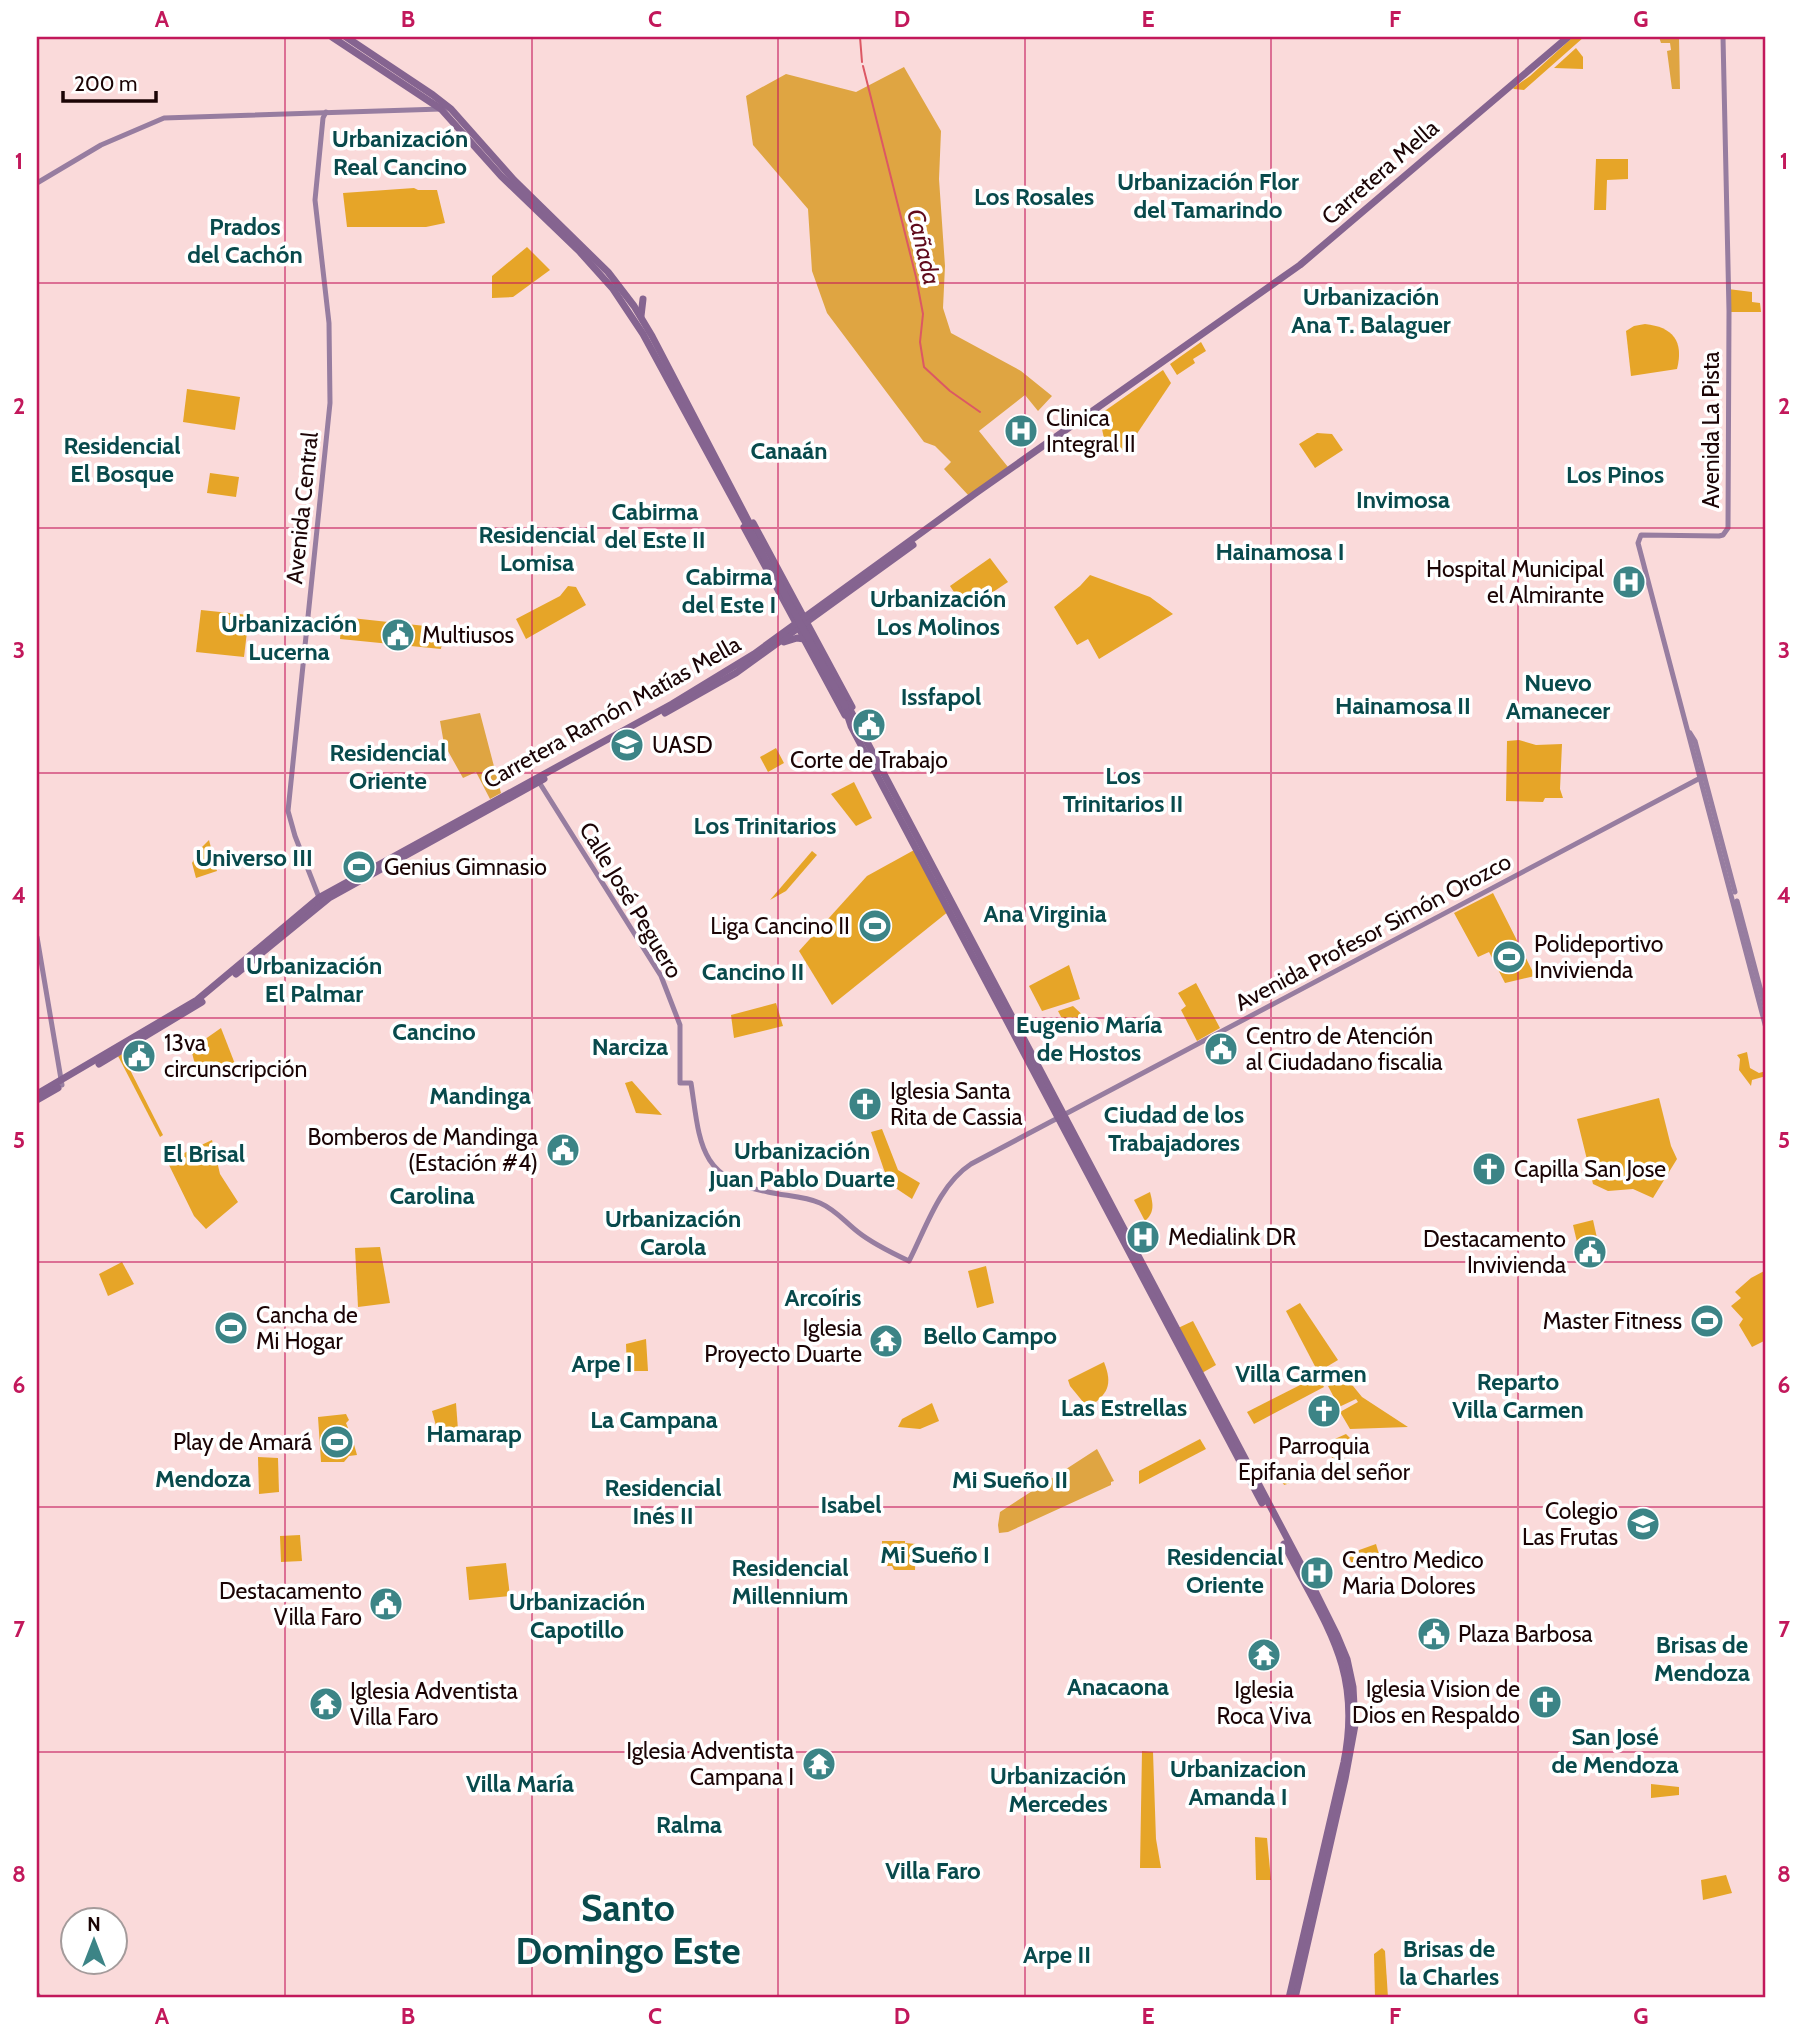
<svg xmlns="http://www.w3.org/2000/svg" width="1803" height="2035" font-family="Cabin,sans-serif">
<rect width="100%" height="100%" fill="#fadada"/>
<g fill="#e6a528">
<path d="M1573,37H1584L1524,90L1514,89L1513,88L1530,76Z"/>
<path d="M1576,48L1583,57V69L1554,68Z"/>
<path d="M1596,159H1628V179L1607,180L1606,210H1594Z"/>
<path d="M414,188L418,190H437L445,223L426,227H347L343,193Z"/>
<path d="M527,247L550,270L513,297L492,298V276Z"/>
<path d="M1728,289L1752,292V302L1760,303L1761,312H1729Z"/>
<path d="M1645,324C1673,327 1684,341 1677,369L1631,376L1626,331L1634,326Z"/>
<path d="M1201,342L1206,351L1193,359L1195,363L1177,375L1170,364Z"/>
<path d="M1163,370L1171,383L1128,447L1115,454L1105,443L1099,415Z"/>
<path d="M187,389L240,397L235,430L183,422Z"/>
<path d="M1317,433L1332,434L1343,450L1315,468L1299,444Z"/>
<path d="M210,473L239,477L236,497L207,493Z"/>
<path d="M990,558L1008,582L966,610L950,586Z"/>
<path d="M1090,575L1150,597L1173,614L1099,659L1088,639L1077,645L1054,607L1080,586Z"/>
<path d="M568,586L576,587L586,605L526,639L516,619L560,596Z"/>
<path d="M201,610L249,615L244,657L196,652Z"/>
<path d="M342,617L444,628L441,649L340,639Z"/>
<path d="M1519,740L1536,745L1562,744L1560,789L1563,798H1545L1543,802L1506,801L1507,741Z"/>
<path d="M776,748L784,763L768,772L760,757Z"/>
<path d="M854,782L872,818L856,826L831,794Z"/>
<path d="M209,840L217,871L196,878L192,863L200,849Z"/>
<path d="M916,849L949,911L832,1005L799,951L867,876Z"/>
<path d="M812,851L817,855L786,891L770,900Z"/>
<path d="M1493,893L1535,976L1505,983L1489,952L1478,957L1454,913Z"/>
<path d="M1069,965L1080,999L1042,1011L1029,986Z"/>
<path d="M1196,983L1220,1028L1197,1041L1181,1010L1186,1006L1178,993Z"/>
<path d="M776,1003L783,1026L734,1038L731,1015Z"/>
<path d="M1073,1006L1089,1021L1081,1020L1070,1028L1072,1033L1070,1034L1058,1011Z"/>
<path d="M221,1028L235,1064L199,1080L191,1049Z"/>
<path d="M1747,1052L1750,1068L1759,1073L1766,1071V1076L1752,1080L1751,1086L1739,1070L1740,1059L1737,1055Z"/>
<path d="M122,1054L163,1135L160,1137L118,1056Z"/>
<path d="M632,1081L662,1115L636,1113L625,1083Z"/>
<path d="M1659,1098L1671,1146L1677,1159L1653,1198L1633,1189L1608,1191L1593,1184L1577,1119Z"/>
<path d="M882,1129L898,1170L920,1183L912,1199L891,1185L884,1170L871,1132Z"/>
<path d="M212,1140L220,1174L238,1202L206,1229L194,1216L167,1161Z"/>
<path d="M1150,1192C1153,1204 1155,1212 1145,1221L1134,1200Z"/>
<path d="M1593,1220L1597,1238L1577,1242L1573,1225Z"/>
<path d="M380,1247L390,1303L358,1307L355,1248Z"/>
<path d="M122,1262L134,1284L108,1296L99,1274Z"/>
<path d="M986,1266L994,1303L977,1308L968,1271Z"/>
<path d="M1766,1270V1340L1752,1347L1739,1325L1743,1319L1731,1306L1741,1298L1735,1292L1751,1278Z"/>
<path d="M1300,1303L1338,1360L1318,1372L1286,1311Z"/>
<path d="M1193,1321L1216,1365L1202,1373L1178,1328Z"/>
<path d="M646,1339L648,1371H627L626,1344Z"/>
<path d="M1104,1362C1113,1385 1108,1394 1088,1408L1070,1386L1068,1380Z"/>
<path d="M1318,1376L1324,1387L1254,1424L1247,1412Z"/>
<path d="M1338,1382L1353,1386L1362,1397L1408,1427L1350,1429L1340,1412L1358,1402L1356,1399L1339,1407L1328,1386Z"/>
<path d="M456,1403L458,1430L439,1437L432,1411Z"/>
<path d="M932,1403L939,1421L920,1429L898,1427L902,1419Z"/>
<path d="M346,1414L349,1420L346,1423L348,1428L344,1431L353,1441L357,1455L349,1456L344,1462H321L318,1417Z"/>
<path d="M1346,1434L1350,1438L1340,1449L1344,1461L1337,1463L1335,1457L1332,1458L1328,1442Z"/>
<path d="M1200,1439L1206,1449L1139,1484V1471Z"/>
<path d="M258,1457L278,1458L279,1492L259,1494Z"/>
<path d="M1277,1470H1309L1312,1476L1284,1485Z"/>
<path d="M300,1535L302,1561L281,1562L280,1536Z"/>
<path d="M882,1541H905V1543L916,1544L915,1570H894L892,1566H882Z"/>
<path d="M1376,1544L1381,1561L1354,1570L1348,1554Z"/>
<path d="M506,1563L510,1596L469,1600L466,1567Z"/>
<path d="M1142,1751L1153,1752L1156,1839L1161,1868H1140Z"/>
<path d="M1651,1784L1679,1787V1795L1651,1798Z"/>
<path d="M1255,1837L1267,1838L1271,1880H1256Z"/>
<path d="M1726,1875L1732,1893L1703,1900L1701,1880Z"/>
<path d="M1382,1948L1385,1951L1388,1998H1375L1374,1954Z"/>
</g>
<g fill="#dfa542">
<path d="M1659,37H1679L1680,89H1672L1667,51L1671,50L1670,43H1661Z"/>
<path d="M904,67L941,131L939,179L945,266L943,308L951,333L1021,371L1052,396L1038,411L1025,395L979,431L1008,467L969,496L944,469L951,462L935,446L924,442L827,313L812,271L808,209L753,145L746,96L786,74L856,92Z"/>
<path d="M480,713L501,793L490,799L476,772L463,778L444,744L440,721Z"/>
<path d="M1097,1449L1114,1481L1111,1482V1485L1008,1532L999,1533L998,1525L1000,1512Z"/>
</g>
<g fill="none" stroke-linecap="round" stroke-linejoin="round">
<g stroke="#dc5864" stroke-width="2">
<path d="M860,37L862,62"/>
<path d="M863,66L916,277L923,314L920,342L924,367L950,391L980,412"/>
</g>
<g stroke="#977da0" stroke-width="5">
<path d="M1723,37L1729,311L1728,528L1723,535L1719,536L1641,535L1638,543L1766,1028"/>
<path d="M37,183L101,145L164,118L441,109"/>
<path d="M1690,733L1695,741L1735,892"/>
<path d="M539,782L661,976L680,1025V1083H691C700,1142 698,1179 768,1192C785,1196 804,1196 820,1203C836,1210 845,1222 858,1232C873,1244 892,1253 909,1261C926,1228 939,1185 971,1164L1704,776"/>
<path d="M320,900L295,836L288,811L330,403L329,323L315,200L323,118L326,112"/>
<path d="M1737,901L1766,1010"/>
<path d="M37,937L62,1085"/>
</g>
<g stroke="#856490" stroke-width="7">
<path d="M332,37L441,109L501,176L579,251L613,289L643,334L749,529"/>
<path d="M346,37L433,95L451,109L514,180L608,272L634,306L652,336L752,528"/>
<path d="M641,316L643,299"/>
<path d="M753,523L852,707"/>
<path d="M744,527L802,634"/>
<path d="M784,642L797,638L804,639L845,715"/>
<path d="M847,704L1315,1591L1337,1635L1347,1659L1353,1687L1355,1725L1345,1779L1295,1998"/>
<path d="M845,708L851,726L1262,1503"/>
<path d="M665,713L736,673L913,545"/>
<path d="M236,974L329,898L544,779"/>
<path d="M99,1064L202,1002"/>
<path d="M37,1094L197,1000L320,897L672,704L754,654L976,493L1300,265L1568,37"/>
<path d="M37,1100L58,1088"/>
<path d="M1284,1544C1324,1624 1363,1667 1344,1762L1289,1998"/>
<path d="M37,1996V1998"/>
</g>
<path stroke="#856490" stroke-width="7" d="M749,529L845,706"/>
</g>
<path fill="none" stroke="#c2185b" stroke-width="2" stroke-opacity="0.55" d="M285,37V1998M532,37V1998M778,37V1998M1025,37V1998M1271,37V1998M1518,37V1998M37,283H1766M37,528H1766M37,773H1766M37,1018H1766M37,1262H1766M37,1507H1766M37,1752H1766"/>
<defs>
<symbol id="hospital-disc" viewBox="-11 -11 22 22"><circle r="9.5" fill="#3c8486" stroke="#fff"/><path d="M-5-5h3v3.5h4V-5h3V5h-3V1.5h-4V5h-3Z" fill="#fff"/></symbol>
<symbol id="civic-disc" viewBox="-11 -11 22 22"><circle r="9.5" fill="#3c8486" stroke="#fff"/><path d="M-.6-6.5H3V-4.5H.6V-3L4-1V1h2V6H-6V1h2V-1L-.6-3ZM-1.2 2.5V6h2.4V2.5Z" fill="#fff"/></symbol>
<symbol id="university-disc" viewBox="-11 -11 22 22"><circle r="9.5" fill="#3c8486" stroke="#fff"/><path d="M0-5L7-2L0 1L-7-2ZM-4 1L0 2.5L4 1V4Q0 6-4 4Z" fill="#fff"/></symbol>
<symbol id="stadium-disc" viewBox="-11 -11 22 22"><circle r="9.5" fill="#3c8486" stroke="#fff"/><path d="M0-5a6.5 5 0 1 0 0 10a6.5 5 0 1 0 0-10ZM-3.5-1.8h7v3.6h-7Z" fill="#fff"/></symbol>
<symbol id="church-disc" viewBox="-11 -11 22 22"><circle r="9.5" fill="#3c8486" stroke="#fff"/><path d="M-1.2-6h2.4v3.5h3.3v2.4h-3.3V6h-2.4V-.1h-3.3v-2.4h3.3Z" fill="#fff"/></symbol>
<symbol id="temple-disc" viewBox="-11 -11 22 22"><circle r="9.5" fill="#3c8486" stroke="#fff"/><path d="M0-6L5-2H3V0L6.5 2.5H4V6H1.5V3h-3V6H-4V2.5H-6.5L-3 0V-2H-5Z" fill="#fff"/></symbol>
</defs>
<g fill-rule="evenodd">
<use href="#hospital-disc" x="1002" y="412" width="38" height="38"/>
<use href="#hospital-disc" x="1610" y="563" width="38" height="38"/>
<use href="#civic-disc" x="379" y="616" width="38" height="38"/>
<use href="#civic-disc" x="850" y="706" width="38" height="38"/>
<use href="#university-disc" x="608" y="726" width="38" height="38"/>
<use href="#stadium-disc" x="340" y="848" width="38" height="38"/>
<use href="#stadium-disc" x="856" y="907" width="38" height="38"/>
<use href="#stadium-disc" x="1490" y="938" width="38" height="38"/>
<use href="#civic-disc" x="1202" y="1030" width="38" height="38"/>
<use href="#civic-disc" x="120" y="1037" width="38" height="38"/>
<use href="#church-disc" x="846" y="1085" width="38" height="38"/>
<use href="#civic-disc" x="544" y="1131" width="38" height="38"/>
<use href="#church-disc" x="1470" y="1150" width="38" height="38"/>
<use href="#hospital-disc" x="1124" y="1218" width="38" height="38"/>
<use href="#civic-disc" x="1571" y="1233" width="38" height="38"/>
<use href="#stadium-disc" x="1688" y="1302" width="38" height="38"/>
<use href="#stadium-disc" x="212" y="1309" width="38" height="38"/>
<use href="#temple-disc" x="867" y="1322" width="38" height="38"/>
<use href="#church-disc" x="1305" y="1392" width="38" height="38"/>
<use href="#stadium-disc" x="318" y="1423" width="38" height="38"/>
<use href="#university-disc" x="1624" y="1505" width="38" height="38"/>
<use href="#hospital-disc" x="1298" y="1554" width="38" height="38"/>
<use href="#civic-disc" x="367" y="1585" width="38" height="38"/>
<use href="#civic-disc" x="1415" y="1615" width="38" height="38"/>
<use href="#temple-disc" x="1245" y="1636" width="38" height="38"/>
<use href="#church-disc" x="1526" y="1683" width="38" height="38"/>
<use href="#temple-disc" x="307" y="1685" width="38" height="38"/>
<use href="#temple-disc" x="800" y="1745" width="38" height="38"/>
</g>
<g text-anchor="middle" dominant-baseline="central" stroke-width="7" stroke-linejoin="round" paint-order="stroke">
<g font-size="23" fill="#1b0405" stroke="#fff">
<text transform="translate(1380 172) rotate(-41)">Carretera Mella</text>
<text transform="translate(1711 430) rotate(-90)">Avenida La Pista</text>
<text transform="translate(302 508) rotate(-84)">Avenida Central</text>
<text transform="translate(612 712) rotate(-29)">Carretera Ramón Matías Mella</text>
<text transform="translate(631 900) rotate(59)">Calle José Peguero</text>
<text transform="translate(1373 932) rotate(-28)">Avenida Profesor Simón Orozco</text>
</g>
<g font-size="23" fill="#1b0405" stroke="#fff" text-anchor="start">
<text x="1046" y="418">Clinica<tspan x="1046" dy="26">Integral II</tspan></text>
<text x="1604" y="569" text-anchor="end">Hospital Municipal<tspan x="1604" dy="26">el Almirante</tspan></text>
<text x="422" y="635">Multiusos</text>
<text x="652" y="745">UASD</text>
<text x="869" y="760" text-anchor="middle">Corte de Trabajo</text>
<text x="384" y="867">Genius Gimnasio</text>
<text x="850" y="926" text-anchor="end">Liga Cancino II</text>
<text x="1534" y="944">Polideportivo<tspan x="1534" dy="26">Invivienda</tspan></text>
<text x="1246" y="1036">Centro de Atención<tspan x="1246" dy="26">al Ciudadano fiscalia</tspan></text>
<text x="164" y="1043">13va<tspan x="164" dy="26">circunscripción</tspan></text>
<text x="890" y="1091">Iglesia Santa<tspan x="890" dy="26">Rita de Cassia</tspan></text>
<text x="538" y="1137" text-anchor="end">Bomberos de Mandinga<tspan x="538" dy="26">(Estación #4)</tspan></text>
<text x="1514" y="1169">Capilla San Jose</text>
<text x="1168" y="1237">Medialink DR</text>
<text x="1566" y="1239" text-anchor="end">Destacamento<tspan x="1566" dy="26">Invivienda</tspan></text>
<text x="256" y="1315">Cancha de<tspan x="256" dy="26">Mi Hogar</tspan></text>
<text x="1682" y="1321" text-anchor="end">Master Fitness</text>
<text x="862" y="1328" text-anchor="end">Iglesia<tspan x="862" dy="26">Proyecto Duarte</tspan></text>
<text x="312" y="1442" text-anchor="end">Play de Amará</text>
<text x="1324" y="1446" text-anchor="middle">Parroquia<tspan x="1324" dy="26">Epifania del señor</tspan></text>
<text x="1618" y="1511" text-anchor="end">Colegio<tspan x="1618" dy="26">Las Frutas</tspan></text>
<text x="1342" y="1560">Centro Medico<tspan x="1342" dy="26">Maria Dolores</tspan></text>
<text x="362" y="1591" text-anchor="end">Destacamento<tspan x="362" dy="26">Villa Faro</tspan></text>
<text x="1458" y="1634">Plaza Barbosa</text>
<text x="1520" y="1689" text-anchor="end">Iglesia Vision de<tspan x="1520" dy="26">Dios en Respaldo</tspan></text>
<text x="1264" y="1690" text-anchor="middle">Iglesia<tspan x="1264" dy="26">Roca Viva</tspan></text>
<text x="350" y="1691">Iglesia Adventista<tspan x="350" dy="26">Villa Faro</tspan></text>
<text x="794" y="1751" text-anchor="end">Iglesia Adventista<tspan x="794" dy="26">Campana I</tspan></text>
</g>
<g font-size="24" font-weight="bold" fill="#094a4c" stroke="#fff">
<text x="400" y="138">Urbanización<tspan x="400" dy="28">Real Cancino</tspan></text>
<text x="1208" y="181">Urbanización Flor<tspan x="1208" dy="28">del Tamarindo</tspan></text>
<text x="1034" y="196">Los Rosales</text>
<text x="245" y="226">Prados<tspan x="245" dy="28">del Cachón</tspan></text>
<text x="1371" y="296">Urbanización<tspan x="1371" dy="28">Ana T. Balaguer</tspan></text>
<text x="122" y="445">Residencial<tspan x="122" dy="28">El Bosque</tspan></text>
<text x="789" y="450">Canaán</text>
<text x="1615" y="474">Los Pinos</text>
<text x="1403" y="499">Invimosa</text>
<text x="655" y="511">Cabirma<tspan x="655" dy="28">del Este II</tspan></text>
<text x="537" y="534">Residencial<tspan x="537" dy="28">Lomisa</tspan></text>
<text x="1280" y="551">Hainamosa I</text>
<text x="729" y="576">Cabirma<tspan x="729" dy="28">del Este I</tspan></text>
<text x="938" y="598">Urbanización<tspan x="938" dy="28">Los Molinos</tspan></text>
<text x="289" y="623">Urbanización<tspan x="289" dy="28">Lucerna</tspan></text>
<text x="1558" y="682">Nuevo<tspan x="1558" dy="28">Amanecer</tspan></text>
<text x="941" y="696">Issfapol</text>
<text x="1403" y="705">Hainamosa II</text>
<text x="388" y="752">Residencial<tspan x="388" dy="28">Oriente</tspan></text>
<text x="1123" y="775">Los<tspan x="1123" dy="28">Trinitarios II</tspan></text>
<text x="765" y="825">Los Trinitarios</text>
<text x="254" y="857">Universo III</text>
<text x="1045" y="913">Ana Virginia</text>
<text x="314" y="965">Urbanización<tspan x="314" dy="28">El Palmar</tspan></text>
<text x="753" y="971">Cancino II</text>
<text x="1089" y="1024">Eugenio María<tspan x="1089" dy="28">de Hostos</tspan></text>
<text x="434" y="1031">Cancino</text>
<text x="630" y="1046">Narciza</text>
<text x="480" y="1095">Mandinga</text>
<text x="1174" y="1114">Ciudad de los<tspan x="1174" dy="28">Trabajadores</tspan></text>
<text x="802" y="1150">Urbanización<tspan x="802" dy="28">Juan Pablo Duarte</tspan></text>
<text x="204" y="1153">El Brisal</text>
<text x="432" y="1195">Carolina</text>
<text x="673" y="1218">Urbanización<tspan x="673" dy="28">Carola</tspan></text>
<text x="823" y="1297">Arcoíris</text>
<text x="990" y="1335">Bello Campo</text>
<text x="602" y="1363">Arpe I</text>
<text x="1301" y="1373">Villa Carmen</text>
<text x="1518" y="1381">Reparto<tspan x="1518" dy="28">Villa Carmen</tspan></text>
<text x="1124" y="1407">Las Estrellas</text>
<text x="654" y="1419">La Campana</text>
<text x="474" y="1433">Hamarap</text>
<text x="203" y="1478">Mendoza</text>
<text x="1010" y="1479">Mi Sueño II</text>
<text x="663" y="1487">Residencial<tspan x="663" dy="28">Inés II</tspan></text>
<text x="851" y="1504">Isabel</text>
<text x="935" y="1554">Mi Sueño I</text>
<text x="1225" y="1556">Residencial<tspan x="1225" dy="28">Oriente</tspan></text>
<text x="790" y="1567">Residencial<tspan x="790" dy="28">Millennium</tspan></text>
<text x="577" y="1601">Urbanización<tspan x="577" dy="28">Capotillo</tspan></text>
<text x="1702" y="1644">Brisas de<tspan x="1702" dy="28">Mendoza</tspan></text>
<text x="1118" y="1686">Anacaona</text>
<text x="1615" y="1736">San José<tspan x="1615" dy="28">de Mendoza</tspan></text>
<text x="1238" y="1768">Urbanizacion<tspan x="1238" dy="28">Amanda I</tspan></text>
<text x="1058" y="1775">Urbanización<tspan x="1058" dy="28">Mercedes</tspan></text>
<text x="520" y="1783">Villa María</text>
<text x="689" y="1824">Ralma</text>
<text x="933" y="1870">Villa Faro</text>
<text x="1449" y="1948">Brisas de<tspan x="1449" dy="28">la Charles</tspan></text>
<text x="1057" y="1954">Arpe II</text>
</g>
<g font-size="24" font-style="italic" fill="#600a1b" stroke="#fff">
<text transform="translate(924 247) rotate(77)">Cañada</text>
</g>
<g font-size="37" font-weight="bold" fill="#094a4c" stroke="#fff">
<text x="628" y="1907">Santo<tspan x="628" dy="43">Domingo Este</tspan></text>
</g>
</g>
<rect width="1803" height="2035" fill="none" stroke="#ffffff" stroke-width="77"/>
<g transform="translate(94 1941)"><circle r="33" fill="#ffffff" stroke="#a49b9b" stroke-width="2"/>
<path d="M0-5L12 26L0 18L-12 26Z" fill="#3c8486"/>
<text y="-10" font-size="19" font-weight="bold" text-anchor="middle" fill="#1b0405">N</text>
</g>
<path d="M63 91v10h93v-10" fill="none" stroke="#1b0405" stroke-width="3.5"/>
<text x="74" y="91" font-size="21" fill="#1b0405" stroke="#ffffff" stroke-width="5" paint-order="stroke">200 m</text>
<rect x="38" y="38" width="1726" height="1958" fill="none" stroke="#c2185b" stroke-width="2.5"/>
<g font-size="23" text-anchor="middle" font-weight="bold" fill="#c2185b">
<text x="162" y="27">A</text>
<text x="408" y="27">B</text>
<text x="655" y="27">C</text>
<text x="902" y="27">D</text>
<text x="1148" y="27">E</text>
<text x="1395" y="27">F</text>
<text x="1641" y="27">G</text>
<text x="19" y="169">1</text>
<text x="1784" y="169">1</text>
<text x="19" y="414">2</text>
<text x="1784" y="414">2</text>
<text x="19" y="658">3</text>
<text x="1784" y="658">3</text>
<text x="19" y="903">4</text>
<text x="1784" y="903">4</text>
<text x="19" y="1148">5</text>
<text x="1784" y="1148">5</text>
<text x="19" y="1393">6</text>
<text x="1784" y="1393">6</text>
<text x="19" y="1637">7</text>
<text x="1784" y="1637">7</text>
<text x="19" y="1882">8</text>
<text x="1784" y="1882">8</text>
<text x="162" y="2024">A</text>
<text x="408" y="2024">B</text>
<text x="655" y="2024">C</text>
<text x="902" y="2024">D</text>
<text x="1148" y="2024">E</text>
<text x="1395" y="2024">F</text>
<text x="1641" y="2024">G</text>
</g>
</svg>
